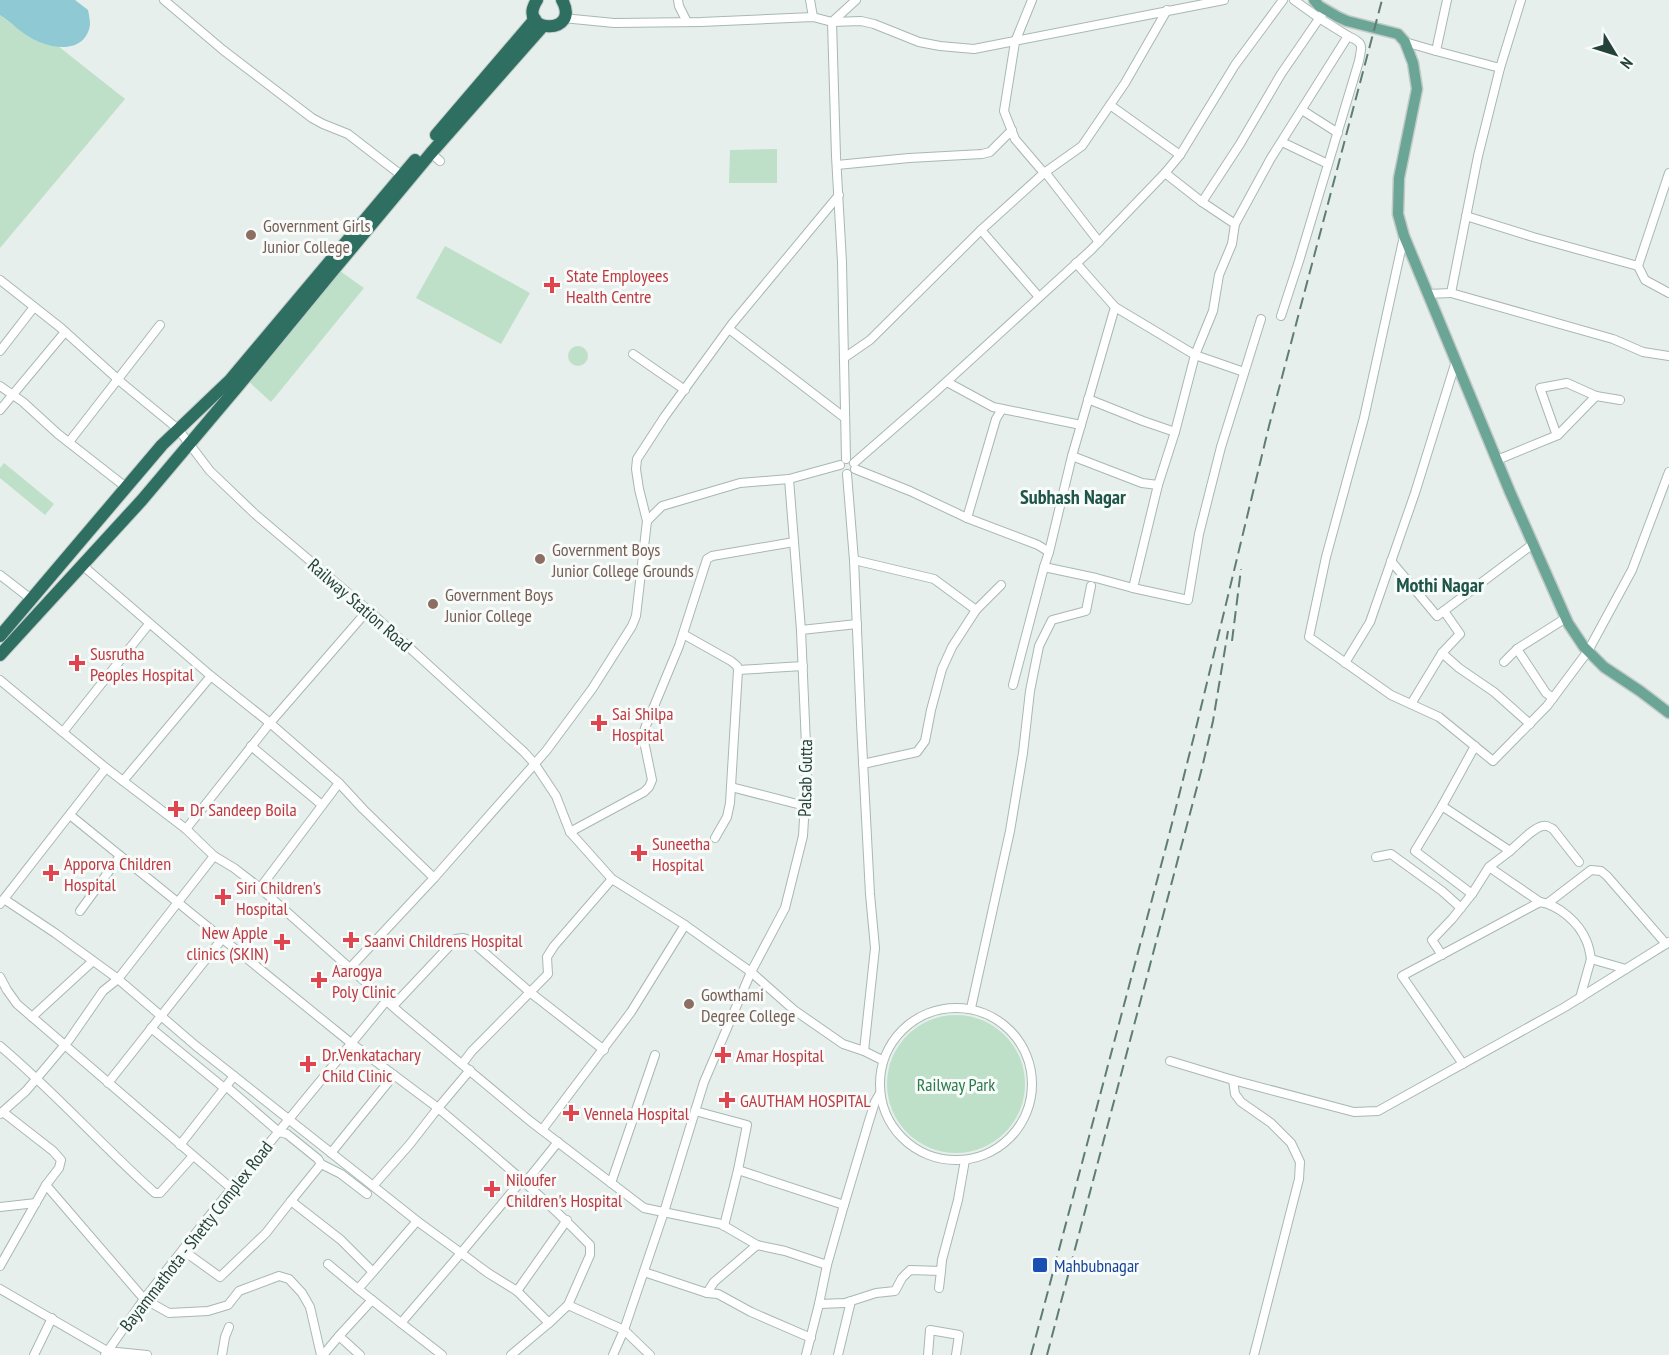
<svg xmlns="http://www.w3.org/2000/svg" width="1669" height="1355" font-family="'PT Sans Narrow',sans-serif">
<rect width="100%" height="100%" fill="#e6efeb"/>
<g fill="#bfe0c8">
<path d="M0,15L29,37L43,43L58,46L125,99L0,248Z"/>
<path d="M777,149V183H729L730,150Z"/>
<path d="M445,246L530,293L501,344L416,298Z"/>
<path d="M340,271L364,288L271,402L249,382Z"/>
<circle cx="578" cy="356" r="10"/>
<path d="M4,463L54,504L45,515L0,478V468Z"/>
<circle cx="956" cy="1084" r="69"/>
</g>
<path fill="#8ec9d4" d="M0,0H75L88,10C89,15 90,20 90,25C85,55 50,49 31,38C20,32 11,22 0,15Z"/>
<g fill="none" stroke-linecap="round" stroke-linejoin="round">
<defs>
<g id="minor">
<path d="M164,0L223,50L312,118L323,124L348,134L401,175"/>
<path d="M678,0L679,6L687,22"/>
<path d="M810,0L813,17"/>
<path d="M1032,0L1015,42L1004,111L1015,139L1044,173L1082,146L1125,83L1167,10"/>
<path d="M563,18L614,23L701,22L813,17L832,22L861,21L874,24L919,42L940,46L974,49L1224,0"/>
<path d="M1405,42L1436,51L1447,0"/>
<path d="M1436,51L1500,68"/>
<path d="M1110,105L1180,155"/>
<path d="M1302,110L1338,133"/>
<path d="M1282,142L1328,164"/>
<path d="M431,153L440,161"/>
<path d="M837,165L909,158L982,154L990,152L1012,130"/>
<path d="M1045,172L1099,242"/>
<path d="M1165,173L1202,202"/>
<path d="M1669,173L1638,266L1645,280L1669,293"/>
<path d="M1466,216L1533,237L1638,266"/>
<path d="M1235,224L1271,158L1348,36L1319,18L1294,0"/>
<path d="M981,230L1039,297"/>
<path d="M1404,236L1364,418L1326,557L1309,637L1391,695L1439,717L1493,761L1547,706L1588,651L1632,570L1669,472"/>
<path d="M0,280L61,328L122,383L178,429L210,471L255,514L368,610L524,752L534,763L556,796L570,832L612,879L685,925L751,972L794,1010L843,1044L864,1051L882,1060"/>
<path d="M1451,293L1613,339L1643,352L1669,356"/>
<path d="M1428,294L1451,293L1478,156L1500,68L1521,0"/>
<path d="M1115,307L1195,355L1175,432L1158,485L1133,588L1188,600L1199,534L1221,447L1261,319"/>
<path d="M1281,316L1299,261L1359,61C1362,45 1364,43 1348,36"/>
<path d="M729,329L845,418"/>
<path d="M0,351L34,307"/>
<path d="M633,354L685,390"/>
<path d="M844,358L870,340L981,230L1044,173"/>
<path d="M1244,372L1195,355L1213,311L1219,275L1232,244L1235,224L1202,202L1240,144L1281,74L1325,10"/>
<path d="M947,382L993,407L1081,425"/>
<path d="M0,386L23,402L58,434L127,488"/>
<path d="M1088,399L1143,421L1175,432"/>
<path d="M0,410L65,332"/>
<path d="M1558,435L1556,433L1540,388L1567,383L1596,396"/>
<path d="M69,442L160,325"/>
<path d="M1072,456L1142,483L1158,485"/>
<path d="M846,459L842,262L836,156L832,22L856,0"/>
<path d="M1497,460L1558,435L1596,396L1620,400"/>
<path d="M854,463L932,395L1091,250L1165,173L1180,155L1235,65L1283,0"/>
<path d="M855,469L910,491L967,518L1038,545L1049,552L1072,456L1115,307L1076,263"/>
<path d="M847,474L854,560L861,723L870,894L875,948L864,1051"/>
<path d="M789,479L801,630"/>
<path d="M967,518L996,419L1002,409"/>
<path d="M647,521L639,489L636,469L637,459L665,416L732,324L839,195"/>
<path d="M1049,552L1044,567L1096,578L1133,588"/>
<path d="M854,560L934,579L976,610L1001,585"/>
<path d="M1391,561L1437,616L1533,544"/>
<path d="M82,565L211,676L270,723L368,610"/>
<path d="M0,575L31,599"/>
<path d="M683,634L731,661L737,666L738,670L730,803L727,817L715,838"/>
<path d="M1442,653L1460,634L1444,611"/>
<path d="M1504,662L1517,649"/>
<path d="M1345,663L1370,622L1415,493L1456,361"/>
<path d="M738,670L803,666"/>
<path d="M0,680L106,768L186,829L214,856L234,868L260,888L399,1012L530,1121L644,1208L721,1224L757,1245L785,1251L827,1265L819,1304L845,1303L876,1293L895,1291L902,1278L910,1270L941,1271L942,1260L958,1200L965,1160"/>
<path d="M1013,685L1044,567"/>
<path d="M1553,698L1546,693L1517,649L1566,618"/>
<path d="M1411,704L1442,653L1459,668L1494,692L1530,724"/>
<path d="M63,732L149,624"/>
<path d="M251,746L322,805"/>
<path d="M863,764L917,752L925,741L931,710L942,669L952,647L976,610"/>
<path d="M123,781L211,676"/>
<path d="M731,787L805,806"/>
<path d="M1442,806L1475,746"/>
<path d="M70,815L351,1043L438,1108L470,1070"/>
<path d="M186,829L270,723L339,783L363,809L434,878L350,968"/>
<path d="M570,832L644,792L649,787L652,780L645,746L643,735L645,728L679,646L707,559L712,556L794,542"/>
<path d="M1510,851C1517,845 1534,827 1543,826C1547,825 1549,827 1553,829L1579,862"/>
<path d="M1376,857L1391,854L1442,891L1461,908"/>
<path d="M1489,867L1472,894L1415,851L1442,806L1510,851L1489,867L1540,902"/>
<path d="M434,878L546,751L592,689L632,626L636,616L647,521L662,506L740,483L789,479L840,465"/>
<path d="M260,888L339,783"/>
<path d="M4,899L55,933L118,979L196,1046L373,1186L410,1144L438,1108C490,1152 543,1196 590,1245V1255L568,1305L549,1323L517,1291L567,1220"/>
<path d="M1548,903L1591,870L1601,871L1607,876L1666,944"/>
<path d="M0,904L106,768"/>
<path d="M80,911L120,856"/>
<path d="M1442,955L1432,940L1452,919L1472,894"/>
<path d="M0,977L7,990L17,1004L231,1188"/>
<path d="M1580,998L1591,959L1626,969"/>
<path d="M393,1006L456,939L463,938L470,940L531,993L604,1050"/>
<circle cx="956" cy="1084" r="76"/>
<path d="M971,1008L1010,831L1023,753L1030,691L1039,646L1052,620L1086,611L1091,586"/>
<path d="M32,1017L93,961"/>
<path d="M151,1028L223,1087L228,1088L279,1132L287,1134L318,1159L321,1164L341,1174L367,1194"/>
<path d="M0,1046C55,1092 102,1146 155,1193H160L193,1156"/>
<path d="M1170,1061L1233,1080L1354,1112L1378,1111L1565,1007L1669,942"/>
<path d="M462,1064L472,1051L548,974L547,957L554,946L612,879"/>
<path d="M1463,1064L1402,976L1540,902C1559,905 1579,923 1586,940C1589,946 1590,953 1591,959"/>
<path d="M1233,1080L1235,1094L1241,1102L1271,1123L1291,1143L1300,1162L1299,1179L1254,1355"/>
<path d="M108,1083L222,939"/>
<path d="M695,1111L747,1125L738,1170"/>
<path d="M0,1114L26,1091L69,1040L103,991L118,979L214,856"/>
<path d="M542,1130L631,1012L685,925"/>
<path d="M180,1145L234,1076"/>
<path d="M331,1153L394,1075"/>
<path d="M525,1183L558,1142"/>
<path d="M611,1183L655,1055"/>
<path d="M46,1185L144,1299L169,1313L208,1311L228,1305L239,1291L279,1276L289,1279L302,1293L310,1307L321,1355"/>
<path d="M291,1201L321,1164"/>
<path d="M844,1205L869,1121L875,1102L879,1095"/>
<path d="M0,1207L36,1203"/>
<path d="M417,1221L461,1253L401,1323L442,1355"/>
<path d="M724,1226L738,1170L844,1205L827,1265"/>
<path d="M757,1245L714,1282L707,1293L718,1294L751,1312L811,1338"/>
<path d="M188,1254L220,1277L266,1233L291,1201L341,1240L373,1272L417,1221L373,1186"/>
<path d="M328,1264L358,1289L373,1272"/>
<path d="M0,1266L46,1185L59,1168L61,1160L53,1151L3,1112"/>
<path d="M644,1272L707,1293"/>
<path d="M939,1288L941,1271"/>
<path d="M0,1289L107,1351L147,1355"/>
<path d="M517,1291L488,1273L461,1253L522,1180"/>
<path d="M372,1300L401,1323"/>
<path d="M568,1305L624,1330L664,1212L704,1082L751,972L785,908L803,836L807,768L801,630L857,624"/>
<path d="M339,1336L372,1300L358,1289"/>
<path d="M34,1355L52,1318"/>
<path d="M105,1355L144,1299L206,1220L387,1000"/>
<path d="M222,1355L225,1337L229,1327"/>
<path d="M323,1355L339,1336L360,1355"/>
<path d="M511,1355L549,1323"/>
<path d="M613,1355L624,1330L650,1355"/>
<path d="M806,1355L819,1304"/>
<path d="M838,1355L851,1301"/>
<path d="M928,1355L930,1330L959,1335L956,1355"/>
</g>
<path id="major" d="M1314,0L1319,6L1338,17L1347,21L1398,34L1405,42L1413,63L1417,89L1399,178L1398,214L1404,236L1510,492L1568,623L1584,647L1604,667L1640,691L1669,713"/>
<g id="highway">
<path d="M537,0C515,34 582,36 562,0"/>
<path d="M436,135L535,19"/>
<path d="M0,636L162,445L230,380L415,160"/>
<path d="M0,655L142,500L239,385L336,267L431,153L543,26"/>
</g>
</defs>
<use href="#minor" stroke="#a8b8b2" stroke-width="10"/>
<use href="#major" stroke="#c2cac8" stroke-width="13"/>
<use href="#highway" stroke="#c2cac8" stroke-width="14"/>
<use href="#minor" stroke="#fff" stroke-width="8"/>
<use href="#major" stroke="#6aa596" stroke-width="10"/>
<use href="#highway" stroke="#2f6f62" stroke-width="12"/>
<g stroke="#5f7d75" stroke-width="2" stroke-dasharray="12 6" stroke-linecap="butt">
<path d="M1232,641L1241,569"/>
<path d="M1031,1355L1167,843L1196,728L1269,426L1382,0"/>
<path d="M1047,1355L1202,768L1213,721L1228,631"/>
</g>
</g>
<g fill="#8d6e63" stroke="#f7fbf9" stroke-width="2">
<circle cx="251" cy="235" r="6"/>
<circle cx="540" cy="559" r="6"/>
<circle cx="433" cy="604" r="6"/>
<circle cx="689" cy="1004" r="6"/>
</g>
<g fill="#e0444e" stroke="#f7fbf9" stroke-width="2">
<path d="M549 276h6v6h6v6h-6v6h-6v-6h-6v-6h6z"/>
<path d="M74 654h6v6h6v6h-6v6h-6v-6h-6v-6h6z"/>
<path d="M596 714h6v6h6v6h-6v6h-6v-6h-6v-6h6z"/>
<path d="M173 800h6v6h6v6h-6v6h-6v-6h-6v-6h6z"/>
<path d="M636 844h6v6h6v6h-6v6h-6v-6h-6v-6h6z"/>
<path d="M48 864h6v6h6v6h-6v6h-6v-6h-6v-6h6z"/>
<path d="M220 888h6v6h6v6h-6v6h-6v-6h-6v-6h6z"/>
<path d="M348 931h6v6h6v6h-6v6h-6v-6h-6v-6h6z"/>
<path d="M279 933h6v6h6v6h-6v6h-6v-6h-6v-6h6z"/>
<path d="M316 971h6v6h6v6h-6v6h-6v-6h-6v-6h6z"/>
<path d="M720 1046h6v6h6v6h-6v6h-6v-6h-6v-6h6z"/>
<path d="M305 1055h6v6h6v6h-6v6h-6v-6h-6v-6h6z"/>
<path d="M724 1091h6v6h6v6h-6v6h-6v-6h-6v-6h6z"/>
<path d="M568 1104h6v6h6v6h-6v6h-6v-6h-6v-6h6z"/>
<path d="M489 1180h6v6h6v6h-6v6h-6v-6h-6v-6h6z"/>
</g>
<rect fill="#1a4fb4" stroke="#f7fbf9" stroke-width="2" x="1032" y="1257" width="16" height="16" rx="3"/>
<g text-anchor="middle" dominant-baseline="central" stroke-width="6" stroke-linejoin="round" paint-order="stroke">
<g font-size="18" fill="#785e54" stroke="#f7fbf9" text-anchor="start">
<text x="263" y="225">Government Girls<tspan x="263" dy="21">Junior College</tspan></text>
<text x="552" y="549">Government Boys<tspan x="552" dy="21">Junior College Grounds</tspan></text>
<text x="445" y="594">Government Boys<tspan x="445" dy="21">Junior College</tspan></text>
<text x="701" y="994">Gowthami<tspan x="701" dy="21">Degree College</tspan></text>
</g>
<g font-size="18" fill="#be3a42" stroke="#f7fbf9" text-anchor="start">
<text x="566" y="275">State Employees<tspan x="566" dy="21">Health Centre</tspan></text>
<text x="90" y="653">Susrutha<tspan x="90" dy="21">Peoples Hospital</tspan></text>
<text x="612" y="713">Sai Shilpa<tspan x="612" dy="21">Hospital</tspan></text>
<text x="190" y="809">Dr Sandeep Boila</text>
<text x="652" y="843">Suneetha<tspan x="652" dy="21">Hospital</tspan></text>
<text x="64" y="863">Apporva Children<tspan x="64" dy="21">Hospital</tspan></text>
<text x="236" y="887">Siri Children's<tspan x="236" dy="21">Hospital</tspan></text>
<text x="268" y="932" text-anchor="end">New Apple<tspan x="268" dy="21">clinics (SKIN)</tspan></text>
<text x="364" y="940">Saanvi Childrens Hospital</text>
<text x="332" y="970">Aarogya<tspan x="332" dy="21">Poly Clinic</tspan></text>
<text x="322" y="1054">Dr.Venkatachary<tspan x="322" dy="21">Child Clinic</tspan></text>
<text x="736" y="1055">Amar Hospital</text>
<text x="740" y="1100">GAUTHAM HOSPITAL</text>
<text x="584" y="1113">Vennela Hospital</text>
<text x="506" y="1179">Niloufer<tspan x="506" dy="21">Children's Hospital</tspan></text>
</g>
<g font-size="18" fill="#24423a" stroke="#f7fbf9">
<text transform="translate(360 605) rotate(41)">Railway Station Road</text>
<text transform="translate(805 778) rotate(-89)">Palsab Gutta</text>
<text transform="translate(196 1236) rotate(-52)">Bayammathota - Shetty Complex Road</text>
</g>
<g font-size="18" fill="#2d7a4b" stroke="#f7fbf9">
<text x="956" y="1084">Railway Park</text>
</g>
<g font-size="18" fill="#164399" stroke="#f7fbf9" text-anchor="start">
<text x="1054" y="1265">Mahbubnagar</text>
</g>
<g font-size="20" font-weight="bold" fill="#1f5548" stroke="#f7fbf9">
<text x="1073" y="497">Subhash Nagar</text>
<text x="1440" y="585">Mothi Nagar</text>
</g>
</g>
<g transform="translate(1615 54) rotate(128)" stroke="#f7fbf9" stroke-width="4.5" paint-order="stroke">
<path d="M0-4.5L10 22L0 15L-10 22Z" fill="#24423a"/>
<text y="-9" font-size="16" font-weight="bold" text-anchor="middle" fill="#24423a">N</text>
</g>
</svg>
